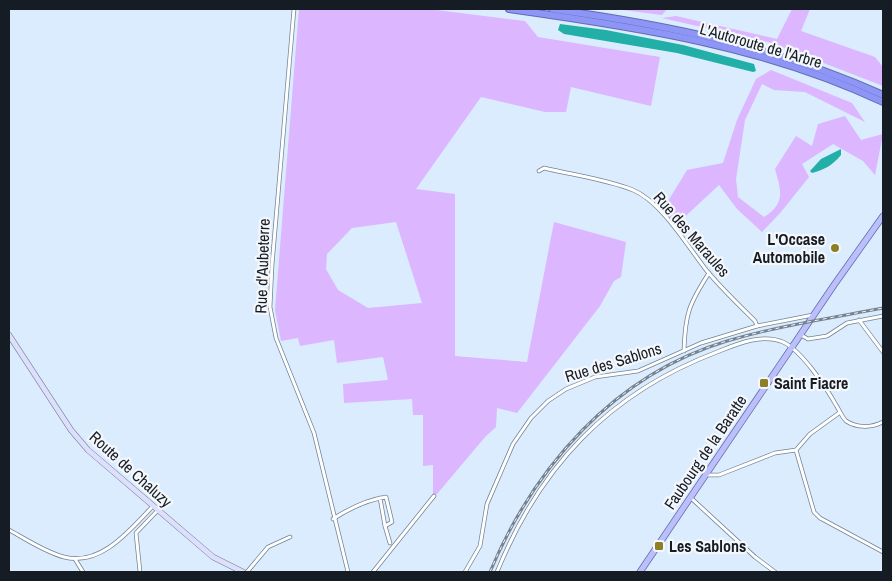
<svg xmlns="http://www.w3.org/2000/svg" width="892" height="581" font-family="'Archivo Narrow',sans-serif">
<rect width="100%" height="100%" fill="#daecfe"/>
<g fill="#dcb6fe" fill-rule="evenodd">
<path d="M299,9H429L525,21L538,37L660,57L651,106L571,87L566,112H545L481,97L416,189L455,194V356L527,362L554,222L626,242L621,277L614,281L600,306L517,413L497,408L496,427L485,437L437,494H433V465L423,466V415H413L412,399L344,403L343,384L388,380L383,357L337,363L334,340L300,346L298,338L281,341L275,310ZM396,222L422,303L368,308L338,290L326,269L327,254L352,228Z"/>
<path d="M615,9H667L662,15Z"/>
<path d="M792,9H810L801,31L875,57L883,67V86L772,43L662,18L676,16L777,39Z"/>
<path d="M771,70L852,103L865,122L805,92L774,90L762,84L745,120L736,179L738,197L764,217C786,203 781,191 775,169L796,136L812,146L818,124L845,116L861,140L883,134L875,175L863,161L833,144L802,164L809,177L781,212L762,232L737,209L719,185L676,225L662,211L687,170L723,163L737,120L756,79Z"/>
</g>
<g fill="#21afa8">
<path d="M560,24L606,30L683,45L754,64L756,71L753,72L677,53L564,34L558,30Z"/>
<path d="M841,149V155C833,165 824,170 812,173L810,171L821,159Z"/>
</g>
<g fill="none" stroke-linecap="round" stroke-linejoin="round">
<defs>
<g id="street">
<path d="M294,9L272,265L270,307L276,338L314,433L348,572"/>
<path d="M539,171L544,168C573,175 605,179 633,190C662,202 688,247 707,271C722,289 739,305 755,321L757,326"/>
<path d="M859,320L883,352"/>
<path d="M801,335L808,339L827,336L847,323L883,316"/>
<path d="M684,351C685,314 689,304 709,273"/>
<path d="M796,450L814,512L820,518L883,552"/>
<path d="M707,475H719L775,453L796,450L810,434L839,413"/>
<path d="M691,498L755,557L775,572"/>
<path d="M333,519C350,508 366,500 386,497L392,522L385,526L380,498"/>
<path d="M385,526L390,543"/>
<path d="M9,530C26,539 45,552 64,557C101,567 131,529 153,506"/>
<path d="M75,559L83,572"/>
<path d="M140,572L136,533L158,510"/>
<path d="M247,572L268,547L290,537"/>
<path d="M373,572L434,496"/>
<path d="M465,572L480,546L487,504L513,444L531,418L548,401L566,389L595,377L638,371L701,343L757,326L813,315"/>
<path d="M497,572C540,466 609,393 717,352C737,344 762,333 783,342C801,350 826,387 836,405C840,411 841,416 846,421C857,428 871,428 883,422"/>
</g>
<path id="secondary" d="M9,335L71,430L88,450L213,557L243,572"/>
<path id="primary" d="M640,572L834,285L883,216"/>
<g id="highway">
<path d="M509,9C637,27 765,46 883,102"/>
<path d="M552,9C667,25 777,47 883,95"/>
</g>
</defs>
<use href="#street" stroke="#738394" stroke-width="4.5"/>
<use href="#secondary" stroke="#738394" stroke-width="6"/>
<use href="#primary" stroke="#636bad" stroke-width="7"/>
<use href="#highway" stroke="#636bad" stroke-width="8"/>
<use href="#street" stroke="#fff" stroke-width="3"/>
<use href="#secondary" stroke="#dddffd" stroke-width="5"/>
<use href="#primary" stroke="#bbbffa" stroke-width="5.5"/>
<use href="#highway" stroke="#8d95f7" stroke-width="6"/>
<defs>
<path id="rail" d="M490,572C534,467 614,375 727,341C778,326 831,318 883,308"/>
</defs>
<use href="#rail" stroke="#76828f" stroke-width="3"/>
<use href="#rail" stroke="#f4f7fb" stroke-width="1" stroke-dasharray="4" stroke-linecap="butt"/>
</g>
<g fill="#8d7f26" stroke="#f4f7fb" stroke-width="2">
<circle cx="835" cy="248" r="5"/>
<rect x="759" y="378" width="10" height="10" rx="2.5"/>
<rect x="654" y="541" width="10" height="10" rx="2.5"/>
</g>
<g text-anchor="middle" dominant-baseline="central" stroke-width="4.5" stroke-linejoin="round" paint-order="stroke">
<g font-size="16" fill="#161c23" stroke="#f4f7fb">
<text transform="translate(761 45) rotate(16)">L'Autoroute de l'Arbre</text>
<text transform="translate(692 234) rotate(49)">Rue des Maraules</text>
<text transform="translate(262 266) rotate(-88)">Rue d'Aubeterre</text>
<text transform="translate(613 362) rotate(-17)">Rue des Sablons</text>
<text transform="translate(705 452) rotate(-56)">Faubourg de la Baratte</text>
<text transform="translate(131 469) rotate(42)">Route de Chaluzy</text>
</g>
<g font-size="16" font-weight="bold" fill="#161c23" stroke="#f4f7fb" text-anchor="start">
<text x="825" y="239" text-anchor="end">L'Occase<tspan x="825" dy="18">Automobile</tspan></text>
<text x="774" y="383">Saint Fiacre</text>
<text x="669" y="546">Les Sablons</text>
</g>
</g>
<rect width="892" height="581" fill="none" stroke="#161c23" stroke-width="20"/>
</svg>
